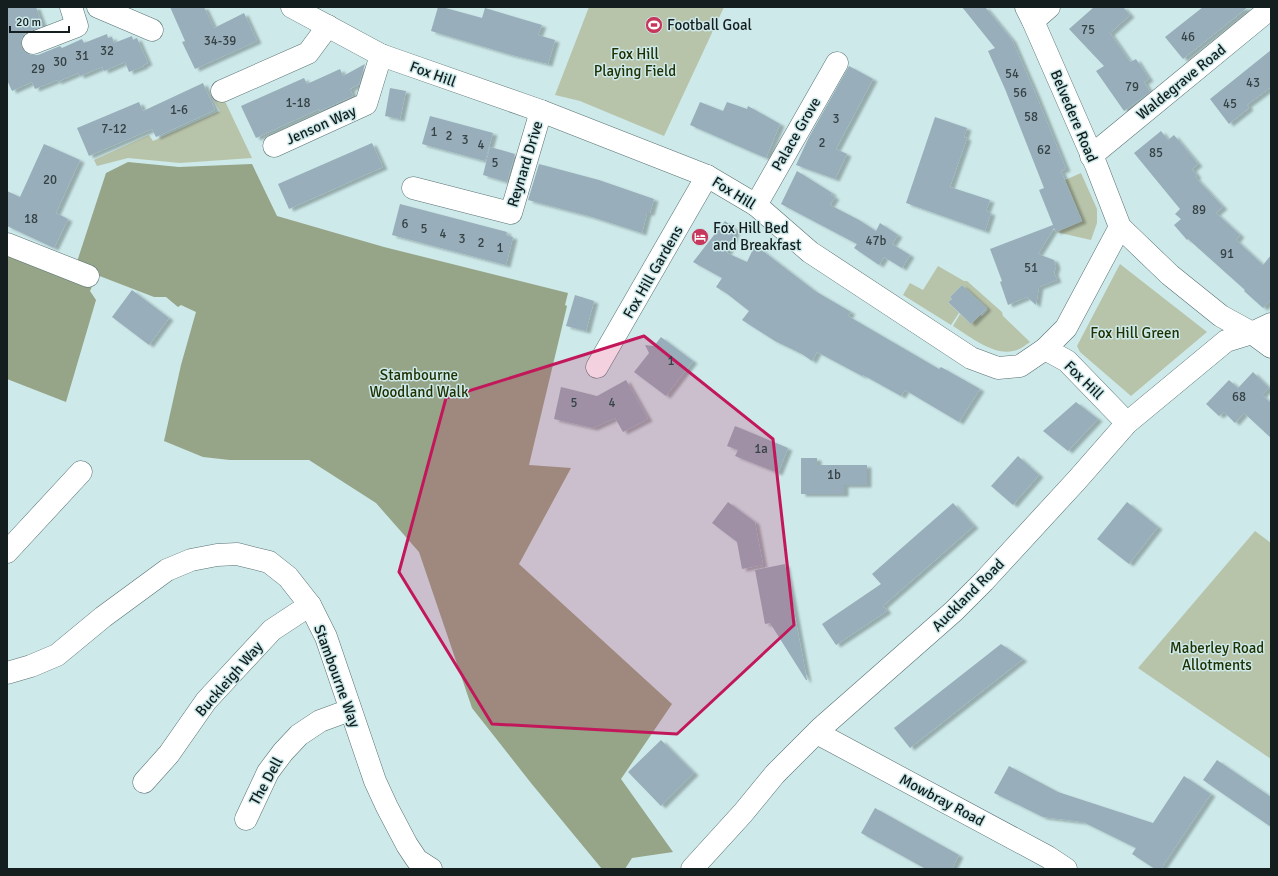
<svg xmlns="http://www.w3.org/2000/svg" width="1278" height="876" font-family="Signika,sans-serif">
<defs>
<filter id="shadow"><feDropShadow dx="4.5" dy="2.5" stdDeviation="1" flood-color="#0004"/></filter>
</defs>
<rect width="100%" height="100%" fill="#cde9ea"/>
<g fill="#b8c4aa">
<path d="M589,7H724L664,136L580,101L555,95Z"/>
<path d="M221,93L252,158L180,163L128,158L97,166L94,160L149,135L153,141L220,111L211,95Z"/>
<path d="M1081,173L1097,209V223L1091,240L1056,232L1082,221L1065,180Z"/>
<path d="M1120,264L1207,332L1131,396L1080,352L1077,346Z"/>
<path d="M938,266L964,281H967L1002,312L1003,316L1030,342C1025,345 1020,350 1013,351C994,356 969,336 953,326L960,314L971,324L980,315L982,316L988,310L962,285L950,297L952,299L948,302L959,313L951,325L903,295L910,283L923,290Z"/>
<path d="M1255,531L1271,543V759L1138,668Z"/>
</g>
<path fill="#96a487" d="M128,162L179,167L252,164L277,216L384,247L568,293L565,305L567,306L529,465L571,468L519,564L672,704L621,779L673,852L632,858L625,869H602L531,783L472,708L419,552L376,503L309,460H230L203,457L164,441L181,365L196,312L181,305L178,307L166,297H154L97,275L90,291L96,300L66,402L7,379V249L73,274L106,173Z"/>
<g fill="#98aeba" filter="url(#shadow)">
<path d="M7,7H36L43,26L28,32L23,35L21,41L22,48L25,52L31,55H38L60,46L62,48L82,39L84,43L107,34L108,38L112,37L114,43L132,36L133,40L137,38L148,63L143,65L144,66L129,72L125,62L104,71L102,67L80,76L78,73L57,82V80L35,89L32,82L12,91L7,80Z"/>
<path d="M170,7H204L214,28L244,13L257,41L195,69L182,42L185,41Z"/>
<path d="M438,7H442L482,18L485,8L542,25L538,35L555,40L548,64L512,55L431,31Z"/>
<path d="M962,7H985L1012,40L1036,95L1066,169L1061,171L1082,221L1056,232L1054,228L1038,254L1054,260L1056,266L1054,273L1057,280L1039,287L1036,305L1027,297L1008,305L1000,282L1002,281L990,249L1053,225L1039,190L1044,188L1005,89L988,51L995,48Z"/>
<path d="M1094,7H1123L1130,15L1110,33L1130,62L1136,59L1149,79L1144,82L1150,92L1124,111L1096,71L1104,66L1069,29Z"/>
<path d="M1203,7H1248L1183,59L1165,37Z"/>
<path d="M1271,50V87L1247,105L1249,108L1229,124L1210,99Z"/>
<path d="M365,64L359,84L350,89L353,96L320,111L319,109L256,138L241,106L304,78L307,84L340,69L343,76Z"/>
<path d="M849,66L873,79L836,149L847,154L835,179L796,165L809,137Z"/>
<path d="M203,83L215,110L156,137L152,129L89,156L77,128L139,102L143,111Z"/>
<path d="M390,88L406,91L400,119L385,116Z"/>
<path d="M700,102L723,111L727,102L747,109L748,106L780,124L766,158L690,125Z"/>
<path d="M430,116L493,133L485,161L422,144Z"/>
<path d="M935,117L967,128L964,137L967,138L950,187L990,200L986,211L991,213L985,231L906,203Z"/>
<path d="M1161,131L1168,140L1174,135L1198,164L1192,169L1197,176L1195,177L1223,207L1216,213L1240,235L1236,240L1263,265L1271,255V300L1263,308L1244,291L1245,290L1188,239L1187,240L1174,225L1181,219L1175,214L1180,209L1134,153Z"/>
<path d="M372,143L383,167L289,209L278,184Z"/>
<path d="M44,144L80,160L56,213L68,219L54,248L7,226V191L20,197Z"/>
<path d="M490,147L515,154L507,182L483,175Z"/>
<path d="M539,164L599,180L654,199L650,213H647L642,233L589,216L528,200Z"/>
<path d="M797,171L832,193L831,195L835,197L830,205L859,220L876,231L880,223L898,235L892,244L910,255L902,268L884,257L879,265L854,248L857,244L781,204Z"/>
<path d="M400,204L507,232L506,235L513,237L506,265L392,235Z"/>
<path d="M725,221L736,230L727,253L747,262L755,245L815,291L851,312L848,316L939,369L941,367L980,389L959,422L905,390L901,396L863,375L862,376L817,352L812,361L802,354L775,341L742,320L749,311L726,293L716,287L722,278L693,262Z"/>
<path d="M962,285L987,308L971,324L948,302L952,299L950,297Z"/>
<path d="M132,290L169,318L149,345L112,317Z"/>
<path d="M575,295L594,301L586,331L566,326Z"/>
<path d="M661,337L693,361L666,396L634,372L649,353L645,345L654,346Z"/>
<path d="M1253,372L1269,388L1262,395L1271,403V438L1244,413L1235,423L1224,412L1219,416L1206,404L1229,380L1238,388Z"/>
<path d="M626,380L648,419L623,432L615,418L593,428L554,419L561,387L597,396Z"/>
<path d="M1076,402L1098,419L1068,451L1043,431Z"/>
<path d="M735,426L788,448L778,473L735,456L738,450L727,446Z"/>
<path d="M1018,456L1039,475L1013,505L991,486Z"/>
<path d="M801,458H817V465H867V485H844V494H801Z"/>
<path d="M728,502L755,522L763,565L742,569L737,542L712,523Z"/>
<path d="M1127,502L1158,527L1129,564L1097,539Z"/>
<path d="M953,503L974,526L883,606L887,611L836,645L822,624L881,584L872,574Z"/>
<path d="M785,564L807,680H806L770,623L765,624L755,570Z"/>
<path d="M1001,644L1023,659L910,748L894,728Z"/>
<path d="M661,740L694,773L661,806L628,772Z"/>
<path d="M1217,760L1271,797V827L1203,780Z"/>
<path d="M1009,766L1058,792L1153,823L1184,776L1211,794L1161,869H1155L1132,854L1136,848L1083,822L1043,817L994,793Z"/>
<path d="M875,808L959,855L952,869H926L861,833Z"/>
</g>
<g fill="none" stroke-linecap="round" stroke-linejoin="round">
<defs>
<g id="minor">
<path d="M98,7L152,30"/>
<path d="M292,7L381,55L541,111L707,176L756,205L810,252L971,358L998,368L1020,366L1045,349L1067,361L1127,423"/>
<path d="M1026,7L1033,21L1096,165L1120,227L1170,275L1221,316L1252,333L1271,347"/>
<path d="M1033,21L1049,7"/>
<path d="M33,43L77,26L71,7"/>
<path d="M222,91L308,53L328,26"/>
<path d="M274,146L366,104L381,55"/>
<path d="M1091,156L1271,8"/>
<path d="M413,188L511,213L541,111"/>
<path d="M756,205L837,63"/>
<path d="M7,244L88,276"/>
<path d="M1045,349L1066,328L1120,227"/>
<path d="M597,367L707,176"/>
<path d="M7,552L81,472"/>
<path d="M7,673L31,666L57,655L103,617L167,570L191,560L217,555L237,554L269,562L288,577L310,605L326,637L375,781L387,807L407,845L417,860L431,869"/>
<path d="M817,733L1048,857L1066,869"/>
<path d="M144,782L169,754L206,701L272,630L310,605"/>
<path d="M246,819L268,772L283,752L299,735L320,721L350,710"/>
<path d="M692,869L743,813L775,774L821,728L954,611L984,581L1077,480L1127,423L1226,341L1252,333L1271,324"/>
</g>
</defs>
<use href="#minor" stroke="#587172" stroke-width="23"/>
<use href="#minor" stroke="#fff" stroke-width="22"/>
</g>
<path fill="#c2185b" fill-opacity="0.2" stroke="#c2185b" stroke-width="3" stroke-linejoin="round" d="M644,336L773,439L794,625L677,734L492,724L399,572L446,398Z"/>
<defs>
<symbol id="stadium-disc" viewBox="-11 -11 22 22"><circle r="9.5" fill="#c6375b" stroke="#cde9ea"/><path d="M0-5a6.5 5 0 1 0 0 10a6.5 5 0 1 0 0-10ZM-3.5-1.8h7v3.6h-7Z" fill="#fff"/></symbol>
<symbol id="hotel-disc" viewBox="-11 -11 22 22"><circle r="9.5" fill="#c6375b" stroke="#cde9ea"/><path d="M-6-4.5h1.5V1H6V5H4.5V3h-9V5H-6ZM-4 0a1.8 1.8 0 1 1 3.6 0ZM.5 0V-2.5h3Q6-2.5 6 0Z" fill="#fff"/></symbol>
</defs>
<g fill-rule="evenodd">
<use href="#stadium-disc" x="644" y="15" width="20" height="20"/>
<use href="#hotel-disc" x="690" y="227" width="20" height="20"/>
</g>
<g text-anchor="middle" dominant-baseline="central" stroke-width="3" stroke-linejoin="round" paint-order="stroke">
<g font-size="13" fill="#354246">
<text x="1088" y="30">75</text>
<text x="1188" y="37">46</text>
<text x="220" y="41">34-39</text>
<text x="107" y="51">32</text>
<text x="82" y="56">31</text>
<text x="60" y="62">30</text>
<text x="38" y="69">29</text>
<text x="1012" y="74">54</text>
<text x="1253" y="83">43</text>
<text x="1132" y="87">79</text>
<text x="1020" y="93">56</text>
<text x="298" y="103">1-18</text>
<text x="1230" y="104">45</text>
<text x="179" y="110">1-6</text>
<text x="1031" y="117">58</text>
<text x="836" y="119">3</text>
<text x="114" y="129">7-12</text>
<text x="434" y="132">1</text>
<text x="449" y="136">2</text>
<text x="465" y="140">3</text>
<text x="822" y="143">2</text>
<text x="481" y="145">4</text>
<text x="1044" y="150">62</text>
<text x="1156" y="153">85</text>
<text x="495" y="163">5</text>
<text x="50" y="180">20</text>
<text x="1199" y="210">89</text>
<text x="31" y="219">18</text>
<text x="405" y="224">6</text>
<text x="424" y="229">5</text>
<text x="443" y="234">4</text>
<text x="462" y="239">3</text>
<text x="876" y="241">47b</text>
<text x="481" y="243">2</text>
<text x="500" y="248">1</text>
<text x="1227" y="254">91</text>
<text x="1031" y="268">51</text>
<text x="671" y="361">1</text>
<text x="1239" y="397">68</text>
<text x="574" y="403">5</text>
<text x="612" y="403">4</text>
<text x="761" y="449">1a</text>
<text x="834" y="475">1b</text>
</g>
<g font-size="15" fill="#141e1f" stroke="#cde9ea" text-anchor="start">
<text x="667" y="25">Football Goal</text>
<text x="713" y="228">Fox Hill Bed<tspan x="713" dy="17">and Breakfast</tspan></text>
</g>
<g font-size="15" fill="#203101" stroke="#cde9ea">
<text x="635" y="54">Fox Hill<tspan x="635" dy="17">Playing Field</tspan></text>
<text x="1135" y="333">Fox Hill Green</text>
<text x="419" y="375">Stambourne<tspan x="419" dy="17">Woodland Walk</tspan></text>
<text x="1217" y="648">Maberley Road<tspan x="1217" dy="17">Allotments</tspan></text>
</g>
<g font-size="15" fill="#141e1f" stroke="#cde9ea">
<text transform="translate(433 74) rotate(20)">Fox Hill</text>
<text transform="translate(1181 82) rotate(-39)">Waldegrave Road</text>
<text transform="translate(1074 116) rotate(67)">Belvedere Road</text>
<text transform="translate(321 125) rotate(-24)">Jenson Way</text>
<text transform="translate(796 134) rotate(-60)">Palace Grove</text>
<text transform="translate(525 164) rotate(-73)">Reynard Drive</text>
<text transform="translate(734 193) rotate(32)">Fox Hill</text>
<text transform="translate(653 272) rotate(-60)">Fox Hill Gardens</text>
<text transform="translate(1084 380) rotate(44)">Fox Hill</text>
<text transform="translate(968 595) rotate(-45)">Auckland Road</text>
<text transform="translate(337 676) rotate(70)">Stambourne Way</text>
<text transform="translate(229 679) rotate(-49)">Buckleigh Way</text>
<text transform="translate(266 781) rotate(-61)">The Dell</text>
<text transform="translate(942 800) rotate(28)">Mowbray Road</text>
</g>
</g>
<rect width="1278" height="876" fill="none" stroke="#141e1f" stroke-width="16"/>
<path d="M10 26v6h59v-6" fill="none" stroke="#141e1f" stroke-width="2"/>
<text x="16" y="26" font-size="12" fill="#141e1f" stroke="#cde9ea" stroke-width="3" paint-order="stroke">20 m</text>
</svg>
